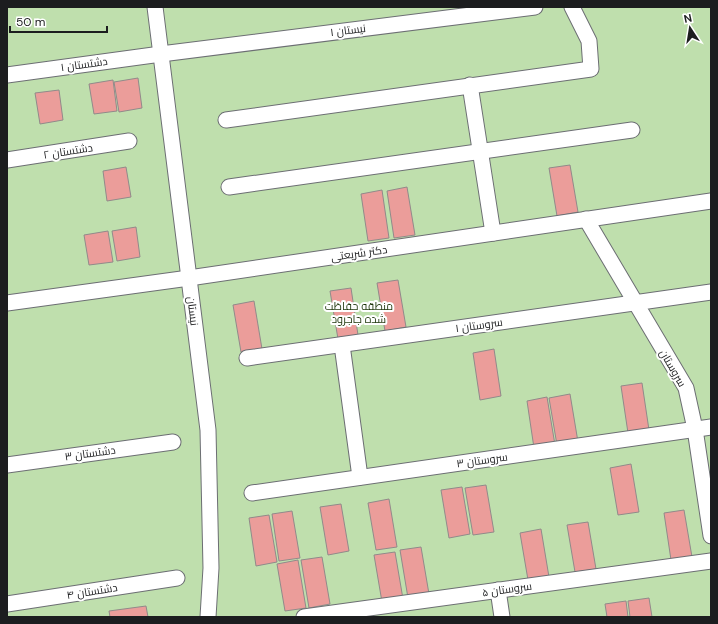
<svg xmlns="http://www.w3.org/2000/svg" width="718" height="624" font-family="'DM Sans',Cairo,sans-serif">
<rect width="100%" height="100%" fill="#e4e6eb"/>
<rect fill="#bfdfad" x="7" y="7" width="704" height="610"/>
<g fill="#eb9d9a" stroke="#918a8a">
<path d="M138,78L142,108L119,112L114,82Z"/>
<path d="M113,80L117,111L94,114L89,84Z"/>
<path d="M59,90L63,120L40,124L35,93Z"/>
<path d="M570,165L578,212L557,216L549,168Z"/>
<path d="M126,167L131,197L107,201L103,171Z"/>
<path d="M407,187L415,235L394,238L387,191Z"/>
<path d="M382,190L389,238L368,241L361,194Z"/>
<path d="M136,227L140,257L117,261L112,231Z"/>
<path d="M108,231L113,262L89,265L84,235Z"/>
<path d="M398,280L406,327L385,331L377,283Z"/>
<path d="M351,288L358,335L338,339L330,291Z"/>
<path d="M254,301L262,349L241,352L233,305Z"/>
<path d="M494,349L501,396L480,400L473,353Z"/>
<path d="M642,383L649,430L628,433L621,386Z"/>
<path d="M570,394L578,442L557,445L549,398Z"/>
<path d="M547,397L555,445L534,448L527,401Z"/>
<path d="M631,464L639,512L618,515L610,468Z"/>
<path d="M486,485L494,532L473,535L465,488Z"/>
<path d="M462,487L470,534L449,538L441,490Z"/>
<path d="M389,499L397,547L376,550L368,503Z"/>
<path d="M341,504L349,551L328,555L320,507Z"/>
<path d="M684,510L692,557L671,560L664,513Z"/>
<path d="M292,511L300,558L279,561L272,514Z"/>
<path d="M269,515L277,562L256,566L249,518Z"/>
<path d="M588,522L596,569L575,572L567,525Z"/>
<path d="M541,529L549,577L528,580L520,533Z"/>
<path d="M421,547L429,594L408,598L400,550Z"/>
<path d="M395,552L403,599L382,602L374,555Z"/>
<path d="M322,557L330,604L309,608L301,560Z"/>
<path d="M298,560L306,608L285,611L277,564Z"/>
<path d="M649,598L652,617H630L628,601Z"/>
<path d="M626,601L628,617H607L605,604Z"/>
<path d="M146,606L148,617H110L109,611Z"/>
</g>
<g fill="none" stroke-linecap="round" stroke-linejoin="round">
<defs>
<g id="minor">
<path d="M155,7L208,430L211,568L208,617"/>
<path d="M7,75L161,54L535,7"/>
<path d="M470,85L493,233"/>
<path d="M226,120L591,69L589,41L572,7"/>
<path d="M7,160L129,141"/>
<path d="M229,187L632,130"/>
<path d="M586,219L686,388L695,429L711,536"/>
<path d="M7,303L189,278L711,201"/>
<path d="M342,345L360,477"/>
<path d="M247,358L711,292"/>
<path d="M7,465L173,442"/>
<path d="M252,493L711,427"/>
<path d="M498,590L502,617"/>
<path d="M7,604L177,578"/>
<path d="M304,617L711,561"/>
</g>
</defs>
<use href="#minor" stroke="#6c6e73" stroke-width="17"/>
<use href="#minor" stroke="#fff" stroke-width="15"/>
</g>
<g text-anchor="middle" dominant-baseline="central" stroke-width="4" stroke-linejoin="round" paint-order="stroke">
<g font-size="11" fill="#1c1d1f" stroke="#fff">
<text transform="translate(348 30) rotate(-7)">نیستان ۱</text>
<text transform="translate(84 64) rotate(-8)">دشتستان ۱</text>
<text transform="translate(68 151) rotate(-9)">دشتستان ۲</text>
<text transform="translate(359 253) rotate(-8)">دکتر شریعتی</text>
<text transform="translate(193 311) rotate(83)">نیستان</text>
<text transform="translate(479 325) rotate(-8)">سروستان ۱</text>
<text transform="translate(673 368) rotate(60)">سروستان</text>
<text transform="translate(90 453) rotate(-8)">دشتستان ۳</text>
<text transform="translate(482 460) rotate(-8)">سروستان ۳</text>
<text transform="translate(507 589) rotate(-8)">سروستان ۵</text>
<text transform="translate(92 591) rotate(-9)">دشتستان ۴</text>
</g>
<g font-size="11" fill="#1c3409" stroke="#fff">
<text x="359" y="306">منطقه حفاظت<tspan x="359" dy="13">شده جاجرود</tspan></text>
</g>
</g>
<rect width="718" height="624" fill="none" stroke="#1c1d1f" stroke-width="16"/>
<g transform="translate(690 28) rotate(348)" stroke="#ffffff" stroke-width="3" paint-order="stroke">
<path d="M0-3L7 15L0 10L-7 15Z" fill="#1c1d1f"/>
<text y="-6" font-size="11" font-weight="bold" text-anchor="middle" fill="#1c1d1f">N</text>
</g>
<path d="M10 26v6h97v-6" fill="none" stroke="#1c1d1f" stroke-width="2"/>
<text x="16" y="26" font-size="12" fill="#1c1d1f" stroke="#ffffff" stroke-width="3" paint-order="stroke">50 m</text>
</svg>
